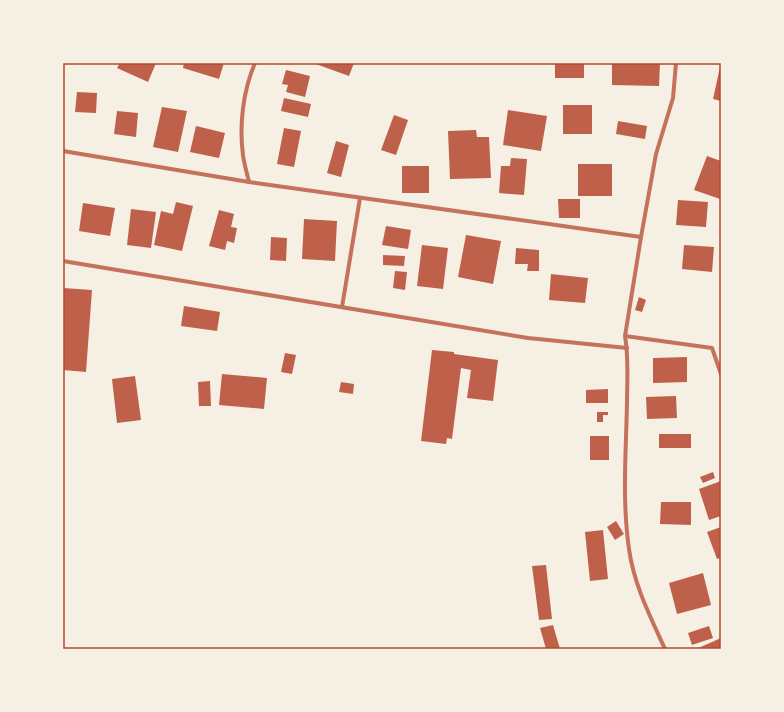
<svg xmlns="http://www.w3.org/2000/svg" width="784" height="712" font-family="Karla,sans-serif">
<rect width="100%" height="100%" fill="#f6efe4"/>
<g fill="#bf614a">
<path d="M120,63H156L148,82L117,68Z"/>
<path d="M184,63H224L219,79L183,68Z"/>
<path d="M313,63H354L349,76Z"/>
<rect x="555" y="63" width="29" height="15"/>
<path d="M612,63H660L659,86L612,85Z"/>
<path d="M720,67H721V101L713,99Z"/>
<path d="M286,70L310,76L305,97L286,92L288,85L282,84Z"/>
<path d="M77,92L97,93L96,113L75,112Z"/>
<path d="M284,98L311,104L308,117L281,111Z"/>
<rect x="563" y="105" width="29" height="29"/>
<path d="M162,107L187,111L178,152L153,147Z"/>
<path d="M508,110L547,116L541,151L503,145Z"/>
<path d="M117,111L138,113L136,137L114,134Z"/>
<path d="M394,115L408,120L396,155L381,150Z"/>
<path d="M618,121L647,126L645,139L616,134Z"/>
<path d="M196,126L225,133L219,158L190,152Z"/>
<path d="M284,128L301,131L294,167L277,164Z"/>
<path d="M476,130L477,137H489L491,178L450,179L448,131Z"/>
<path d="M336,141L349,145L341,177L327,173Z"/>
<path d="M707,156L721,161L720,199L694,190Z"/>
<path d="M511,158L527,159L524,195L499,193L501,166H510Z"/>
<rect x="578" y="164" width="34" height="32"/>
<rect x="402" y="166" width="27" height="27"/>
<path d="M558,199H580V218H559Z"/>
<path d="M678,200L708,202L706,227L676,225Z"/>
<path d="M176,202L193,206L182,251L154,245L161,211L173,214Z"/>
<path d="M83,203L115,208L110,236L79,231Z"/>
<path d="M131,209L156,212L151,248L127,245Z"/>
<path d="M219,210L234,214L231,227L237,228L234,243L227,241L225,250L209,246Z"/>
<path d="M304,219L337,221L335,261L302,259Z"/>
<path d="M386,226L411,230L408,249L382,245Z"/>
<path d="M466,235L501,241L493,284L458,277Z"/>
<path d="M271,237L287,238L286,261L270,260Z"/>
<path d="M422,245L448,248L443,289L417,286Z"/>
<path d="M684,245L714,247L712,272L682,269Z"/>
<path d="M516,248L539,250V271H527L528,264H515Z"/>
<path d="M383,255L405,256L404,266L383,265Z"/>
<path d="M395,271L407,272L405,290L393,288Z"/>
<path d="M551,274L588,278L585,303L549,300Z"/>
<path d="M63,288L92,290L86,372L63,370Z"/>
<path d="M639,297L646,300L642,312L635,310Z"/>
<path d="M184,306L220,312L217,331L181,326Z"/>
<path d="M432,350L454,352V354L498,360L493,401L467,398L471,370L461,368L452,439L447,438L446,444L421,441Z"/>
<path d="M285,353L296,355L292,374L281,372Z"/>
<path d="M687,357V382L653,383V358Z"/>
<path d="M222,374L267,378L264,409L219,405Z"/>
<path d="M135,376L141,420L117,423L112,379Z"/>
<path d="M210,381L211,406H199L198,382Z"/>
<path d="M341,382L354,384L353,394L339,392Z"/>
<path d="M608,389V403H586V390Z"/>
<path d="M676,396L677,418L647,419L646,397Z"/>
<path d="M597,412H608V415H603V422H597Z"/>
<rect x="659" y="434" width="32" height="14"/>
<rect x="590" y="436" width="19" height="24"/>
<path d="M713,472L715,478L703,483L700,477Z"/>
<path d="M721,481V516L709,520L699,489Z"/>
<path d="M661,502H691V525L660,524Z"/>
<path d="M616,521L624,534L615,540L607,527Z"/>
<path d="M721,527V558L717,559L707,532Z"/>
<path d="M603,530L608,579L590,581L585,532Z"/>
<path d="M546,565L552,619L539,620L532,566Z"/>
<path d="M703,573L711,605L677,614L669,583Z"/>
<path d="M553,625L560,649H546L540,628Z"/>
<path d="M709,626L713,638L692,645L688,633Z"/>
<path d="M721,638V649H696Z"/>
</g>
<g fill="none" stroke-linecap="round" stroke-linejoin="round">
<g stroke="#c5725c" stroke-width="4">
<path d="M63,151L249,182L641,237"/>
<path d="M249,182C247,173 244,164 243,155C239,125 243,91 255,63"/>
<path d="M63,261L528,338L627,348"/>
<path d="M342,307L360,198"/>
<path d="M625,336L712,348L721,374"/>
<path d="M665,649C650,616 634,585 629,549C622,501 626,452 627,403C627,381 629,358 625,336L641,237L656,154L673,98L676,63"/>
</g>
</g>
<rect width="784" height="712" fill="none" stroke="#f6efe4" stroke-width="128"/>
<rect x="64" y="64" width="656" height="584" fill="none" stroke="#b5482f" stroke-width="1.5"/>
</svg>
